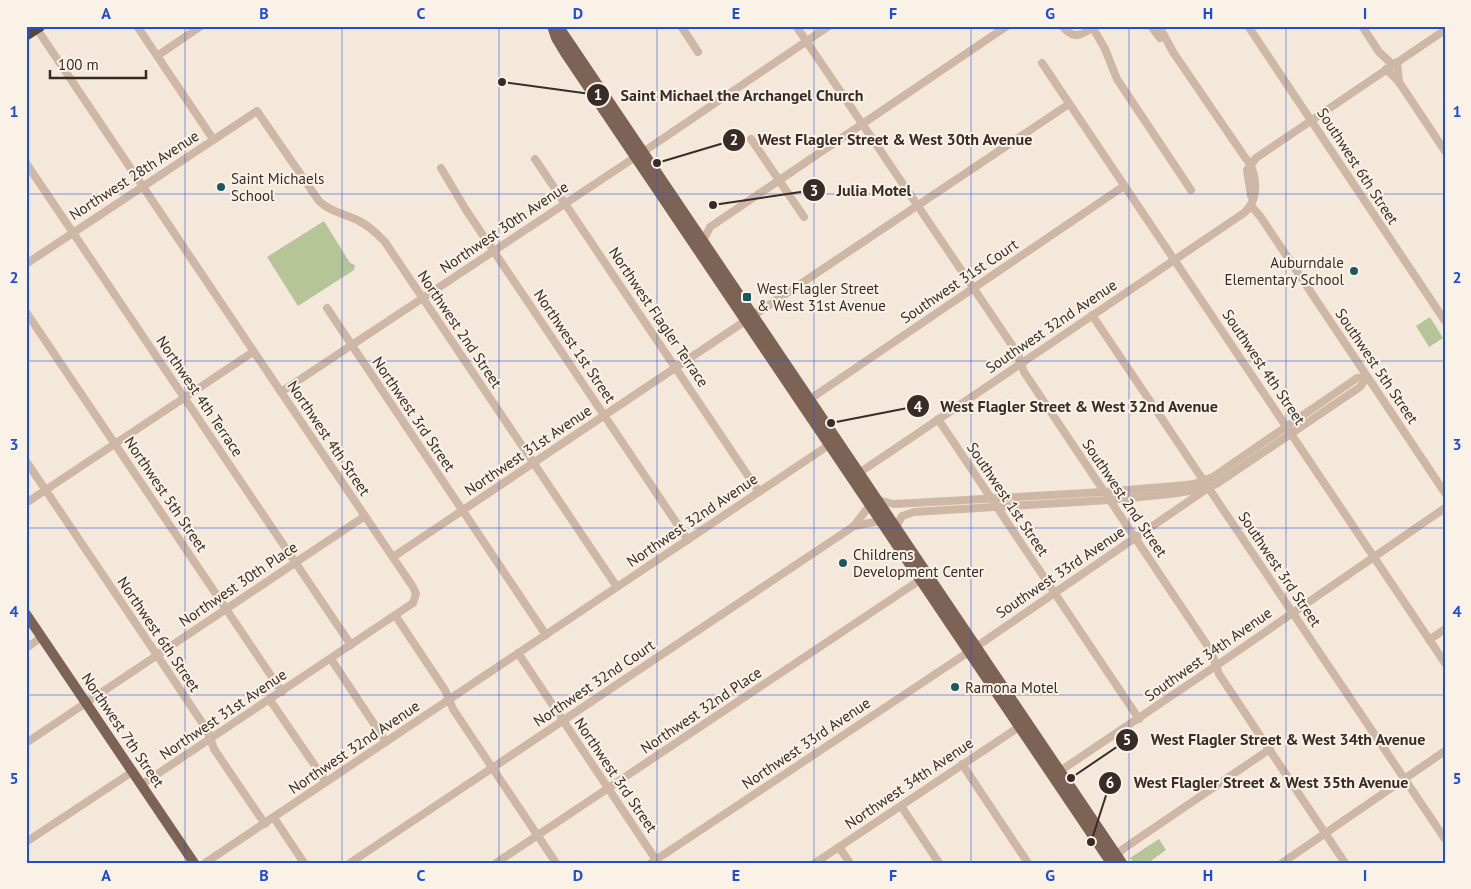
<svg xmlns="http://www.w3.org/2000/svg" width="1471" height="889" font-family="'PT Sans',sans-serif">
<rect width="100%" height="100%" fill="#f4e8da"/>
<g fill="#b6c598">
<path d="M324,221L350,263L355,265L354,270L298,306L267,257Z"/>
<path d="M1430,317L1443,338L1429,347L1416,326Z"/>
<path d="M1159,839L1166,850L1148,863H1134L1130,858Z"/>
</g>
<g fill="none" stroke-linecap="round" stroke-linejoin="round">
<g stroke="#ceb7a5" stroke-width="8">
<path d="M35,26L281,392L413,587L416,594L413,603L141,785"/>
<path d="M137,26L213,139"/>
<path d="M681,26L698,52"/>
<path d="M796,26L1018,354L1024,372L1211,651L1219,674L1345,863"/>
<path d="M1062,26C1074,41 1082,35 1095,26"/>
<path d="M1151,26L1160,38"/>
<path d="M1248,26L1445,321"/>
<path d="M1362,26L1379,52L1393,65"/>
<path d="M1093,28L1105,49L1117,79L1191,190"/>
<path d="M157,56L201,26"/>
<path d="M1397,62L1399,82"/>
<path d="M1042,63L1445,663"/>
<path d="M1386,69L1399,82L1445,151"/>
<path d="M751,139L804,217"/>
<path d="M535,159L759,492"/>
<path d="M26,163L351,645"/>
<path d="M441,168L466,210L688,540"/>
<path d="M1253,198L1251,196L1247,170L1256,158L1445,30"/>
<path d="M1251,206L1260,216L1445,493"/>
<path d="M703,241L710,227L1007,26"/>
<path d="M26,264L257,111L319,201C330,212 346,214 359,221C370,226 377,234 385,242L617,587"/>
<path d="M327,308L546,635"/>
<path d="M26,312L282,692"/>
<path d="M1092,315L1445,839"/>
<path d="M281,392L643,152L829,26"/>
<path d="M810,399L1124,186"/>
<path d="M938,419L1139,719"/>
<path d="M26,461L163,664L207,730L214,749L265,824"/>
<path d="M859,473L1244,213C1260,199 1258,171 1244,156L1173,52L1159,26"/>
<path d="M878,500L893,504L913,503L1104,492L1186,485L1194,484L1213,477L1357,378L1367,377"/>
<path d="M26,503L253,352"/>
<path d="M854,526L880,521"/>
<path d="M896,527L902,516L914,512L1109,500L1170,494L1203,489"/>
<path d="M393,557L1069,104"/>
<path d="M395,615L445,690L453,709L556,863"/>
<path d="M1429,640L1445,629"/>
<path d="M26,648L42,637"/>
<path d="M518,653L658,863"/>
<path d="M331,659L386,742"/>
<path d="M270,700L326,782"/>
<path d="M26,743L365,516"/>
<path d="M962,764L1028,863"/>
<path d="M1060,771L1229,657L1445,508"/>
<path d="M901,806L939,863"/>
<path d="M274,818L304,863"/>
<path d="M26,842L132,772"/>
<path d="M839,847L850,863"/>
<path d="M1114,858L1123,849L1270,749"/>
<path d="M205,863L829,445"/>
<path d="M350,863L854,526L870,505"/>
<path d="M496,863L920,580"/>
<path d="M651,863L964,655L1208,488L1218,483L1360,387L1367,377"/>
<path d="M815,863L1019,727"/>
<path d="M1282,863L1445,751"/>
</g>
<g stroke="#7c6356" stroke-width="10">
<path d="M552,26L556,38L565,53L1111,863"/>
<path d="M554,26L563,33L1122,863"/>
<path d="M26,614L194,863"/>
</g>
<path stroke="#5a463d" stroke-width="11" d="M26,35L40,26"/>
</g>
<path fill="none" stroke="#1d4ed8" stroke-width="1" stroke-opacity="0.55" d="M185,26V863M342,26V863M499,26V863M657,26V863M814,26V863M971,26V863M1129,26V863M1286,26V863M26,194H1445M26,361H1445M26,528H1445M26,695H1445"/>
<g fill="#185a5e" stroke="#fbf2e7" stroke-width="2">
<circle cx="221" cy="187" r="5"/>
<circle cx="1354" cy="271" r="5"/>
<rect x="742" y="292" width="10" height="10" rx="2.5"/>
<circle cx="843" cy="563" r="5"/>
<circle cx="955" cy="687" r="5"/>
</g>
<g text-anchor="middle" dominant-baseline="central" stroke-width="4" stroke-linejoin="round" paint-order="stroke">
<g font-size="15" fill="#392c27" stroke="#fbf2e7">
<text transform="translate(1358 166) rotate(57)">Southwest 6th Street</text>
<text transform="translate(134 175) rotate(-33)">Northwest 28th Avenue</text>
<text transform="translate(504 227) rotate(-34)">Northwest 30th Avenue</text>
<text transform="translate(959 281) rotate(-34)">Southwest 31st Court</text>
<text transform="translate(659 317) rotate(56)">Northwest Flagler Terrace</text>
<text transform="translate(1051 326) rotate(-34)">Southwest 32nd Avenue</text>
<text transform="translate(460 329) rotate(56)">Northwest 2nd Street</text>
<text transform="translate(575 346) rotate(56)">Northwest 1st Street</text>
<text transform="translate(1377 366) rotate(56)">Southwest 5th Street</text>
<text transform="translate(1264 367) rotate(56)">Southwest 4th Street</text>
<text transform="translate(200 396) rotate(56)">Northwest 4th Terrace</text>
<text transform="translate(414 414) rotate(56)">Northwest 3rd Street</text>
<text transform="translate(329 438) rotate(56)">Northwest 4th Street</text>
<text transform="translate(528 450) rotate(-34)">Northwest 31st Avenue</text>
<text transform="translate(166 494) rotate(56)">Northwest 5th Street</text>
<text transform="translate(1125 498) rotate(56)">Southwest 2nd Street</text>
<text transform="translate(1008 499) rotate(56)">Southwest 1st Street</text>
<text transform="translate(692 520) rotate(-34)">Northwest 32nd Avenue</text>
<text transform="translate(1280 569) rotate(56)">Southwest 3rd Street</text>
<text transform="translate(1060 572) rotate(-34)">Southwest 33rd Avenue</text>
<text transform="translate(238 584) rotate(-34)">Northwest 30th Place</text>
<text transform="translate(159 634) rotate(56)">Northwest 6th Street</text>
<text transform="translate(1208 654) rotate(-35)">Southwest 34th Avenue</text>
<text transform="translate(594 683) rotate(-34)">Northwest 32nd Court</text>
<text transform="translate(701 710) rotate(-34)">Northwest 32nd Place</text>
<text transform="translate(223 714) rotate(-34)">Northwest 31st Avenue</text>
<text transform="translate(123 730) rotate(56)">Northwest 7th Street</text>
<text transform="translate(806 743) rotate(-34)">Northwest 33rd Avenue</text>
<text transform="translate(354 747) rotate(-34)">Northwest 32nd Avenue</text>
<text transform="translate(616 775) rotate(56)">Northwest 3rd Street</text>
<text transform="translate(909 783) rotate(-34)">Northwest 34th Avenue</text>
</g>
<g font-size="15" fill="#392c27" stroke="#fbf2e7" text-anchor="start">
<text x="231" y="178">Saint Michaels<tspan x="231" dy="17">School</tspan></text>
<text x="1344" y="262" text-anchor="end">Auburndale<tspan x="1344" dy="17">Elementary School</tspan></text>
<text x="757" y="288">West Flagler Street<tspan x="757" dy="17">&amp; West 31st Avenue</tspan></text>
<text x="853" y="554">Childrens<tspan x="853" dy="17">Development Center</tspan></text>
<text x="965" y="687">Ramona Motel</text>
</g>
</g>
<path fill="none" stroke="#392c27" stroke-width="2" d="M502 82L598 95M657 163L734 140M713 205L814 190M831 423L918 406M1071 778L1127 740M1091 842L1110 783"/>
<g fill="#392c27" stroke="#fbf2e7" stroke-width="2">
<circle cx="502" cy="82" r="5"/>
<circle cx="657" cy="163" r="5"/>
<circle cx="713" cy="205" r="5"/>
<circle cx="831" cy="423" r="5"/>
<circle cx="1071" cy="778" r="5"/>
<circle cx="1091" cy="842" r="5"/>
<circle cx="598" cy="95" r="12"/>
<circle cx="734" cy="140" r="12"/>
<circle cx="814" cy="190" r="12"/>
<circle cx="918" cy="406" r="12"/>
<circle cx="1127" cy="740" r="12"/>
<circle cx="1110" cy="783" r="12"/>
</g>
<g font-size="15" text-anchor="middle" font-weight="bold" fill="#fff">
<text x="598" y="100">1</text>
<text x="734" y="145">2</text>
<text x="814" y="196">3</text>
<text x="918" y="412">4</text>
<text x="1127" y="745">5</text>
<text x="1110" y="788">6</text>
</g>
<g font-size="16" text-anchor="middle" font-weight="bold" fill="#392c27" stroke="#fbf2e7" stroke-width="4" stroke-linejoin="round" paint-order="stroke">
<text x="742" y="101">Saint Michael the Archangel Church</text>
<text x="895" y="145">West Flagler Street &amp; West 30th Avenue</text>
<text x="874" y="196">Julia Motel</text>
<text x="1079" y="412">West Flagler Street &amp; West 32nd Avenue</text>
<text x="1288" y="745">West Flagler Street &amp; West 34th Avenue</text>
<text x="1271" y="788">West Flagler Street &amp; West 35th Avenue</text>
</g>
<rect width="1471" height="889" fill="none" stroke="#fbf2e7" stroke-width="55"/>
<path d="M50 70v8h96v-8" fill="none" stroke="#392c27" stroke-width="2.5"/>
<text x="58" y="70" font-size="15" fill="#392c27" stroke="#fbf2e7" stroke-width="4" paint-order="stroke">100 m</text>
<rect x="28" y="28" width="1416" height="834" fill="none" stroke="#1d4ed8" stroke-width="2"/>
<g font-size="16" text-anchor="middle" font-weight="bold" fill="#1d4ed8">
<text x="106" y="19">A</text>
<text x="264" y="19">B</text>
<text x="421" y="19">C</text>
<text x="578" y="19">D</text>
<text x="736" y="19">E</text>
<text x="893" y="19">F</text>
<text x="1050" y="19">G</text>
<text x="1208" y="19">H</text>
<text x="1365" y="19">I</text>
<text x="14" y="117">1</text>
<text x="1457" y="117">1</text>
<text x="14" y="283">2</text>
<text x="1457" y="283">2</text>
<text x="14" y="450">3</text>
<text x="1457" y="450">3</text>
<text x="14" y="617">4</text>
<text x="1457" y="617">4</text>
<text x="14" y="784">5</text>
<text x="1457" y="784">5</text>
<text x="106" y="881">A</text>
<text x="264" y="881">B</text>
<text x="421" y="881">C</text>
<text x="578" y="881">D</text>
<text x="736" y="881">E</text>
<text x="893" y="881">F</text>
<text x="1050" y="881">G</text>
<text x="1208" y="881">H</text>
<text x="1365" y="881">I</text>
</g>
</svg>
